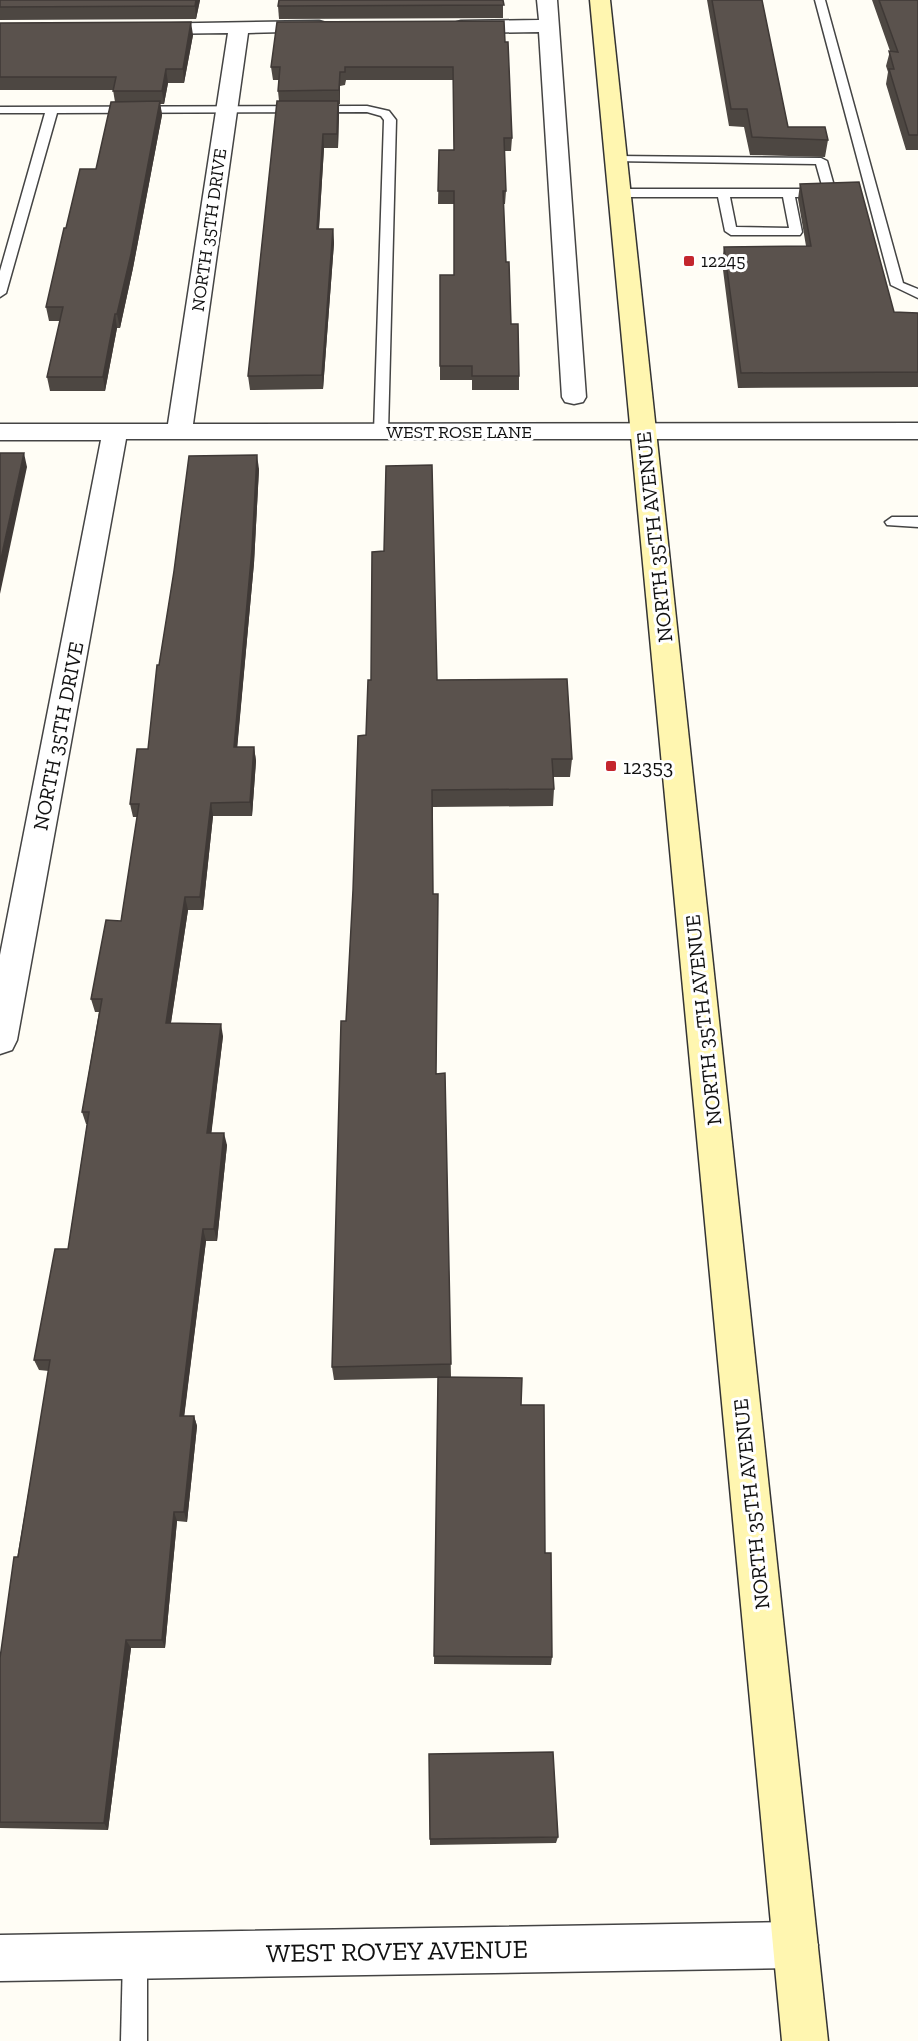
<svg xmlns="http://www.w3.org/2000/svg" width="918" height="2041" font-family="'Zilla Slab',serif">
<rect width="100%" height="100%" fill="#fffdf5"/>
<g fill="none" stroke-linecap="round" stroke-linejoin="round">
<defs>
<g id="service">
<path d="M815,0H825L903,283L918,289V298L891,285Z"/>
<path d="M367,106L389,111L396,120L388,432L386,435H376L374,432L384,120L381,116L367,112L57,113L6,293L0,297V271L45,113H0V107Z"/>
<path d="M616,156L821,158L827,161L836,193L830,197H795L802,232L800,235H731L725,231L718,197H620L614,193L620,189H823L816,164L612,161V157ZM730,197H783L789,228L736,227Z"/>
<path d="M892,517H918V527L887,525L885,522Z"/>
<path d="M135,1944L144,1947L147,1956V2041H121L123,1956L126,1947Z"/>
</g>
<g id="minor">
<path d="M537,0H557L586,397L583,402L574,404L565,402L562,397L539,32L461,33L454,31L451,27L454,23L461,21L539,20Z"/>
<path d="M319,21L326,23L329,27L326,31L248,33L193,424L918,423V439H126L17,1040L12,1050L0,1054V955L101,440H0V424H168L228,33L149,34L142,32L139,28L142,24Z"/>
<path d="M795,1922L811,1929L818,1945L811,1961L795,1968L0,1981V1935Z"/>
</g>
<path id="secondary" d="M590,0H610L828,2041H782Z"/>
</defs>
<use href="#service" stroke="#444" stroke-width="3"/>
<use href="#minor" stroke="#444" stroke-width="3"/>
<use href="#secondary" stroke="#333" stroke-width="3"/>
<use href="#service" fill="#fff" fill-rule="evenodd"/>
<use href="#minor" fill="#fff" fill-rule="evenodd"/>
<use href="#secondary" fill="#fff6b0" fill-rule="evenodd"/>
</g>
<g fill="#4d4742">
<path d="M0,0H200L196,19L0,20Z"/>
<path d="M503,0V18L279,19L278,6Z"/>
<path d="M707,0H762L788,127L828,140L825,157L750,155L744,127L729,126Z"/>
<path d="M872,0H918V150H906L886,84L888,72L886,66L890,51Z"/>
<path d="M0,23L193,35L184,83H168L164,104H160L162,115L133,268L120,328H117L105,391H50L47,377L60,321H49L46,307L66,228L96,169L115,102L113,90H0Z"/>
<path d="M505,42L512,138L511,151H504L506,191L505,204H503L506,262L511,324L519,376V390H472V380H440V275H454V204H438L439,150H454L453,80H346L345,85L340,86V104H339V114L338,148H324L319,229H333L334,243L323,389L250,390L248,376L279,101L278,91L279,80H273L271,67Z"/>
<path d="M800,184L894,312L918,313V387L738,388L722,262L724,247L806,246L798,199Z"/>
<path d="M259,469L254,563L237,747H254L256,761L252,816H213L203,910H188L171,1023L223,1036L211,1133L227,1145L217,1241H206L184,1416H194L197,1426L187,1522L177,1521L165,1648H131L108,1830L0,1828V1658L49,1371L39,1370L34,1360L68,1249L87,1124H86L82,1112L99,1012H95L91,999L121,921L137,817H133L130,804L148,749L159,665L174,571Z"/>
<path d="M366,735L572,759L570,777H553L554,789L553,806L433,807V894H438V911L436,1074L445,1073L451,1377L521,1405L545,1553L552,1657L551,1665L434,1664L438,1378L334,1380L332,1367L346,1021Z"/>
<path d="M558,1837L556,1843L430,1845V1839Z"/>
</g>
<g fill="#3f3936">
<path d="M196,0H200L196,19L195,6Z"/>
<path d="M191,22L193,35L184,83L183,69Z"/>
<path d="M166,69L168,83L164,104L162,91Z"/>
<path d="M340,72V104L339,90Z"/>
<path d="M160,101L162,115L133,268L120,328L117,314Z"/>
<path d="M338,101L339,114L338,148L337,134Z"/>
<path d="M323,134L324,148L318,243L317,229Z"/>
<path d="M333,229L334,243L323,389L322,375Z"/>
<path d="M115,314L117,328L105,391L103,377Z"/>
<path d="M24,453L27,467L0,594V563Z"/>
<path d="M257,455L259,469L254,563L236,761L234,747Z"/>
<path d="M254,747L256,761L252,816L250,802Z"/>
<path d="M211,803L213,816L203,910L200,897Z"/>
<path d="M185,897L188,910L169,1035L166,1023Z"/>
<path d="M221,1024L223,1036L210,1145L207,1133Z"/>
<path d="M224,1133L227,1145L217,1241L214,1229Z"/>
<path d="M203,1229L206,1241L183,1426L180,1416Z"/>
<path d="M194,1416L197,1426L187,1522L184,1512Z"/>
<path d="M174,1512L177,1521L165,1648L162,1640Z"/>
<path d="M126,1640L131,1648L108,1830L104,1823Z"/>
</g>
<g fill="#5a524d" stroke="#3f3936" stroke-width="1.5">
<path d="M0,0H196L195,6L0,7Z"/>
<path d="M279,0H503L504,5L278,6Z"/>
<path d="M712,0H762L788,127H825L828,140L752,137L747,109H731Z"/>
<path d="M879,0H918V135H909L889,69H894L889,51L898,52Z"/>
<path d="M504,21L505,42H508L512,138H504L506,191H503L506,262H509L511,324H518L519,376H472V366H440V275H454V191H438L439,150H454L453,67H345V72H340L339,90L278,91L280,67H271L277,22Z"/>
<path d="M191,22L183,69H166L162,91H113L116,77H0V23Z"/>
<path d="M160,101L131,254L117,314H115L103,377H47L63,307H46L64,228H66L80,169H96L111,102Z"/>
<path d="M277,101H338L337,134H323L317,229H333L322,375L248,376Z"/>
<path d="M859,182L894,312L918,313V372L741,373L724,247L811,246L800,184Z"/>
<path d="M0,453H24L0,563Z"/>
<path d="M257,455L252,549L234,747H254L250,802L211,803L200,897H185L166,1023L221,1024L207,1133H224L214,1229H203L180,1416H194L184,1512H174L162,1640H126L104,1823L0,1822V1658L14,1557H18L50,1360H34L55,1249H68L89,1112H82L102,999H91L106,920L121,921L139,804H130L137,749H148L157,665H159L174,571L189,456Z"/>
<path d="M432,465L437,680L567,679L572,759H552L554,789L432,790L433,894H438L436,1074L445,1073L451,1364L332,1367L341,1021H346L353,890L358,736L366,735L368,680H371L372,552L384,551L386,466Z"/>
<path d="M438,1377L522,1378L521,1405H544L545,1553H551L552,1657L434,1656Z"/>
<path d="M553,1752L558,1837L430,1839L429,1754Z"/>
</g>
<g fill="#c4262e" stroke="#fff" stroke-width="2">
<rect x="683" y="255" width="12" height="12" rx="3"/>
<rect x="605" y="760" width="12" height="12" rx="3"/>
</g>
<g text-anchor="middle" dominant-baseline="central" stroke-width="6" stroke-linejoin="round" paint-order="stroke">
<g font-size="18" fill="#111" stroke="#fff">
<text transform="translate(209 230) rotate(-82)">NORTH 35TH DRIVE</text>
<text x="459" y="432">WEST ROSE LANE</text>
</g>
<g font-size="18" fill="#111" stroke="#fff" text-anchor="start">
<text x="701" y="261">12245</text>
</g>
<g font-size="21" fill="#111" stroke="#fff">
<text transform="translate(654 537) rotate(-96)">NORTH 35TH AVENUE</text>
<text transform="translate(58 736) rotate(-79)">NORTH 35TH DRIVE</text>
<text transform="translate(703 1020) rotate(-96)">NORTH 35TH AVENUE</text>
<text transform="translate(751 1504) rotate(-96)">NORTH 35TH AVENUE</text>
</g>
<g font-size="21" fill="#111" stroke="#fff" text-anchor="start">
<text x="623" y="766">12353</text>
</g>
<g font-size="26" fill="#111" stroke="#fff">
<text transform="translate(397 1951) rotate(-1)">WEST ROVEY AVENUE</text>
</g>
</g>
</svg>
